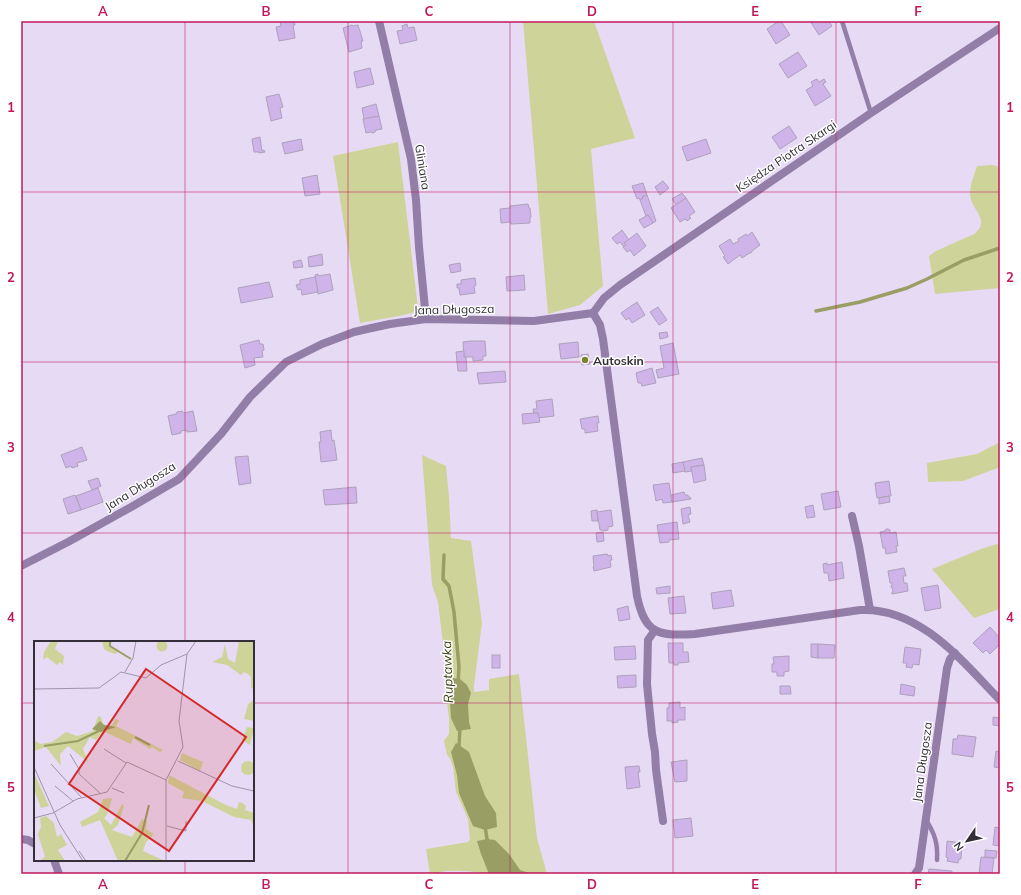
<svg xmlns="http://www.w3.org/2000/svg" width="1021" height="895" font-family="Mulish,sans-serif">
<rect width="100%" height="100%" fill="#e7daf5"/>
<g fill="#ced499">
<path d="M523,21H594L635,138L591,149L603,286L580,305L548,314Z"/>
<path d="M398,142L418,308L412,313L399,316L360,323L333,156Z"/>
<path d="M993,165L1000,167V288L935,294L929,256L936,251L974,234C992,220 971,211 970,194C970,185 974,175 977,166Z"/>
<path d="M1000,442V467L963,481L928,482L927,463L977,454Z"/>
<path d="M422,455L446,466L449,497L451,538L471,541L482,623L474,686V692L489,690V679L519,674L537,838L547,874H483C477,871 453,870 446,871C440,872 436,874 430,874L426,849L468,842L470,839L468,819L456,792L453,767L450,758L447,755L444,741L449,734V718L446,694L443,644L438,602L432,585Z"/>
<path d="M1000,543V609L974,618L932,569L981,549Z"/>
</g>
<g fill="#989e64">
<path d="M453,678L460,679L467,685L471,693L468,704L469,722L471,729L457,731L451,718L449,686Z"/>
<path d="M456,743L469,752L485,796L496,813L497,827L485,830L473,826L459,793L457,775L451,752Z"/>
<path d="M487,839L495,840L509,854L520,870L532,874H489L481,854L477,841Z"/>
</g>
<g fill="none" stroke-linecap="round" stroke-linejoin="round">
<g stroke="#989e64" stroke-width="3.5">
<path d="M816,311L860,302L907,288L927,279L964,260L1000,248"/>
<path d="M444,555L443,579L449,586L454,612L459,667L458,683"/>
<path d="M460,727L459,747L461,750"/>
<path d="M485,826L487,839L489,843"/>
</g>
</g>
<g fill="#ceb4e9" stroke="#aea1bb">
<path d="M280,21H294L295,25H293L295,38L279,41L276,27L281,26Z"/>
<path d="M779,21H781L790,35L776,44L767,29Z"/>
<path d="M810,21H829L832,26L819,35Z"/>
<path d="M407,24L408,28L414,27L417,40L400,44L397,31L403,30L402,26Z"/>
<path d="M352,25L353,26L358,25L363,41H361L362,48L349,52L343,28Z"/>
<path d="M798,52L807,66L788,78L779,64Z"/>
<path d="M370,68L374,84L357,88L354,72Z"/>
<path d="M817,79L819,82L824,79L826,82L823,84L831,96L815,106L806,90L813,86L811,82Z"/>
<path d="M279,94L283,107L280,108L282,118L271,121L266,97Z"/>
<path d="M376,104L379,116L364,119L362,108Z"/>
<path d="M379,116L382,129L376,130L375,132L373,133L371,132L366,133L363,119Z"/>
<path d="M789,126L797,138L780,149L772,137Z"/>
<path d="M260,137L262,151L264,150L265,152L259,153V152H254L252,139Z"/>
<path d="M301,139L303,150L285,154L282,143Z"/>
<path d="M706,139L711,153L687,161L682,147Z"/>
<path d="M317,175L320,194L305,196L302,178Z"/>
<path d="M663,181L669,188L660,195L655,187Z"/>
<path d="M643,183L647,195L642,197L643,198L640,200L639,198L637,199L632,186Z"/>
<path d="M682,193L686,198L676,205L672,199Z"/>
<path d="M647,195L656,221L653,223L648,215L646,216L640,200L643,198L642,197Z"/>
<path d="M686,198L695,212L689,216L691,218L687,221L685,219L680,222L671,208Z"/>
<path d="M528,204L529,208H530L531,217H530V223L511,224V222L501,223L500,209L510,208V206Z"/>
<path d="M648,215L653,223L644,228L639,220Z"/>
<path d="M622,230L629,240L624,243L626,245L624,247L620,242L617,244L612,238Z"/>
<path d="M752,232L760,245L752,251V252L748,254L742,258L740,255L728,264L723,257L725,256L719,246L730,239L733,244L739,241L738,239L746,234L747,236Z"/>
<path d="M637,233L646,246L634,256L630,250L627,252L623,247L626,245L624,243Z"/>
<path d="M322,254L323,265L309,267L308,257Z"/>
<path d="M301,260L303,267L294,268L293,262Z"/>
<path d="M460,263L461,271L451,273L449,265Z"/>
<path d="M318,274V276L330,274L333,290L318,294L315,275Z"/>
<path d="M524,275L525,290L507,291L506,277Z"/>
<path d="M315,277L318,292L302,295L301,289L298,290L296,285L300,284V280Z"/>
<path d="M475,278L476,285L474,286L475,293L460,295L459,288H457V284H461V280Z"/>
<path d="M269,282L273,297L241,303L238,288Z"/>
<path d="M637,302L645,315L632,323L629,318L626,320L621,313Z"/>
<path d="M658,307L667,320L659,325L650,312Z"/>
<path d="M667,332L668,337L660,339L659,333Z"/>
<path d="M259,340L260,344H263L264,350L262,351L263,357L254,358L255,365L245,368L240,345Z"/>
<path d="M471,341H485L486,356H483V360L473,361V357H464L463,342Z"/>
<path d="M578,342L579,357L561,359L559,344Z"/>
<path d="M673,343L679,374L658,378L656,370L664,368L660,346Z"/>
<path d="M464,351V357H466L467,371H458L456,352Z"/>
<path d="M588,354L590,364L582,365L581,355Z"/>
<path d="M652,368L656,383L642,386L641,383H638L636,373Z"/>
<path d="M505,371L506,382L479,384L477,373Z"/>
<path d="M552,399L554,416L538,418V413H534L533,409H537L536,401Z"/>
<path d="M182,411L184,413L193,411L197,431L187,432V430L181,431V433L172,435L168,416L176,414L177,412Z"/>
<path d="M534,413H538L540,422L523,424L522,414Z"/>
<path d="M598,416L599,423H597L598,431L585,433V429H582L580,419Z"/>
<path d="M331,430L332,441L334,440L337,460L321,462L319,442H321L320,432Z"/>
<path d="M82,447L87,460L77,463L78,466L72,468L71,466L66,468L61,455Z"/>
<path d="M248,456L251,483L239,485L235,457Z"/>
<path d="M702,458L704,465L691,467L692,471L685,472L683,462Z"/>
<path d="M683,462L685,471L673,473L672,464Z"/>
<path d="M704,465L706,480L694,483L691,467Z"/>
<path d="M98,478L101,486L92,490L88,481Z"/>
<path d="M889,481L891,496L877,498L875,483Z"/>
<path d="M669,483L672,502L663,503L662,499L656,501L653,485Z"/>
<path d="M356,487L357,503L325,505L323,490Z"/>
<path d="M98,488L103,502L81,510L76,496Z"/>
<path d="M838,491L841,507L824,510L821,494Z"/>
<path d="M684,492L685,495H688V497H690L691,499L672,502L671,495Z"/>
<path d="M75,495L81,510L68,514L63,499Z"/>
<path d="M889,496L890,502L879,504V498Z"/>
<path d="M813,505L815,517L807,518L805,507Z"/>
<path d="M690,507L691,514L688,515L690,522L683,524L681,509Z"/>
<path d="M597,510L598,521H592L591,511Z"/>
<path d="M611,510L613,526L608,527V530L603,531V530H600L597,512Z"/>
<path d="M677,522L679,539L669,540V542L660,543L657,525Z"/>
<path d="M886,529H888L890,530V533L896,532L898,546H896L897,552L886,554L885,548H883L880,532L885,531Z"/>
<path d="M603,532L604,541L597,542L596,533Z"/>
<path d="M607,554L608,556L611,555L612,560H610L611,567L594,571L593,567H594L593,556Z"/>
<path d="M842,562L844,578L829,581L828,573H824L823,564L827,563V565Z"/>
<path d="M904,568L906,576H903L904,583H907L908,591L892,594V592H893L892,587H891V586L892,585V583H890L888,571Z"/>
<path d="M938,585L941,608L925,611L921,588Z"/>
<path d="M670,586V593L657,594L656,588Z"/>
<path d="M731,590L734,606L713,609L711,593Z"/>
<path d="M684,596L686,613L670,614L668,598Z"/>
<path d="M628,606L630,619L619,621L617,609Z"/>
<path d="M990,627L1000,638V644L990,654L986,650L983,653L973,643Z"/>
<path d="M668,643H683V652H688L689,662L678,663V665H674V663H669Z"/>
<path d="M811,644H818V658L811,657Z"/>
<path d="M818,644L835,645L834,658H818Z"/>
<path d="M635,646L636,659L615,660L614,647Z"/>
<path d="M905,647L921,649L919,665L913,664L912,668L906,667L907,663H903Z"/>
<rect x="492" y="655" width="8" height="13"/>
<path d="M789,656V671L784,672V676H777V672H772V664H774L773,657Z"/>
<path d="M636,675V687L618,688L617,676Z"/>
<path d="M901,684L915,687L914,696L900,694Z"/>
<path d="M780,686H790L791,694H780Z"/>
<path d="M680,702V708L685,707V720H678V722L672,723V721H667V708H669V703Z"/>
<path d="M993,717L1000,718V726L993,725Z"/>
<path d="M958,735L976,737L973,757L952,754L953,739H957Z"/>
<path d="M996,751L1000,752V768L994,767Z"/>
<path d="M687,760V781L675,782L671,762Z"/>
<path d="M639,766L640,772H638L640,787L627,789L625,767Z"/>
<path d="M691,818L693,836L675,838L673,820Z"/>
<path d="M995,827L1000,828V846L993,845Z"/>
<path d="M947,841L962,843L961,859H959L958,863L947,861L948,858L946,857Z"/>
<path d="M985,850L997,851L996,858L985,857Z"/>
<path d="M981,857L994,858L992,874H979Z"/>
<path d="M929,869L952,871V874H928Z"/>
</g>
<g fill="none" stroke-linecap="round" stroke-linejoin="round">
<g stroke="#927ea6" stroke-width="4.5">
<path d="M842,21L871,113"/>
<path d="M926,820C935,834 938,844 937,860"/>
</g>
<g stroke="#927ea6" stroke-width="8">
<path d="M379,21L411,159L416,200L419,247L426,319"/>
<path d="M593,313L600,325L603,339L637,596C645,635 659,636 695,634L860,610C920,607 962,661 1000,700"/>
<path d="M593,313L604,298L620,285L871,113L1000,28"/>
<path d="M852,516L859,546L870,610"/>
<path d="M21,566L68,542L133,506L179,479L221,434L250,397L286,362L322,344L354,332L367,329L390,324L426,319L534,321L593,313"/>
<path d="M655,630L648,640L647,684L652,734L655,752L656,770L663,821"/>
<path d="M21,839L28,840L35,844"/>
<path d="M54,860L59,874"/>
<path d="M915,874L919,868L920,861L947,668L950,659L955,653"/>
</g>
</g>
<path fill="none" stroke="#c2185b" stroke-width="1" stroke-opacity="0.55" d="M185,21V642M348,21V874M510,21V874M673,21V874M836,21V874M21,192H1000M21,362H1000M21,533H1000M21,703H35M253,703H1000M185,860V874"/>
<circle fill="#7c832e" stroke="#fff" stroke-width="1.5" cx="585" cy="360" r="4"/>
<g text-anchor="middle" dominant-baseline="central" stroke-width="3" stroke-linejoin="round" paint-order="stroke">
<g font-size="12" fill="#332e38" stroke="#fff">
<text transform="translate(786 156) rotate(-34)">Księdza Piotra Skargi</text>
<text transform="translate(423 167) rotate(81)">Gliniana</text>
<text transform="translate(454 309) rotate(-1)">Jana Długosza</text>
<text transform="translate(140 486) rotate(-32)">Jana Długosza</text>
<text transform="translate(922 762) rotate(-82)">Jana Długosza</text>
</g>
<g font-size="12" font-weight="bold" fill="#332e38" stroke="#fff" text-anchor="start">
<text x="593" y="360">Autoskin</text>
</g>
<g font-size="13" font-style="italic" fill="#3d4013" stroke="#fff">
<text transform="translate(447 672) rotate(-92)">Ruptawka</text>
</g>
</g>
<g transform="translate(34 641)">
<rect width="220" height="220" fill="#e7daf5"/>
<path d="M122.5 5a5.5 5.5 0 1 1 11 0a5.5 5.5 0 1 1-11 0ZM17,0H24L21,8L30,15L29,24L26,21L23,24L13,16L9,19L10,11ZM68,0H79L75,5L84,11L81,13L75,11L70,8ZM205,0H220V48L217,47V36L214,33L210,31L207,34L193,24L178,21L188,16L191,3L194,18L201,22ZM220,59V80L210,78L214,63ZM64,75L67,76L69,83L73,85L78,84L81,78L85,79L82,85L129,109L126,111L118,106L116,108L99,97L97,103L69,90L62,99L56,96L49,108L54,121L34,105L26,113L27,125L12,106L0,110V99L6,103L18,101L32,91L43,95L59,90ZM213,86L220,87L216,104L208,99ZM148,112L169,121L166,130L146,119ZM207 127a7 7 0 1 1 14 0a7 7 0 1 1-14 0ZM0,132L15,165L7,167L0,148ZM135,134L192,164L203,168L205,161L208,162L212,165L211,169L220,172V187L217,179L200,176L168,160L148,157L150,151L134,142ZM78,157L73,174L70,177L77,184L88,163L90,165L84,184L78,189L98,196L108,178L113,180L112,188L120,193L112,201L109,210L131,220H84L66,179L48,186L46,181L64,171L69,158ZM12,175L20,182L23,196L27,193L33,204L24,209L31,220H5L11,216L4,193L7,186L6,177Z" fill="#ced499"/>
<path d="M66,80L70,84L82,86L67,91L58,88Z" fill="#989e64"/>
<path fill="none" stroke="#989e64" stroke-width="2" d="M76,0V5L97,18M101,96L116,104M10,105L44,100L65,90M91,220L108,192L115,164"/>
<path fill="none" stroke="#9f95a9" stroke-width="1" d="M91,31L99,17L102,0M0,48L65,47L87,31L112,37L127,24L153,13L162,0M70,108L92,122M36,113L45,128V133L67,153M144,120L198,145L220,150M17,123L48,157M0,126L26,184L49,220M132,139L149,106L145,80L153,13M132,139V220M21,145L39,160M78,147L90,152M0,177L19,172L43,158L73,151L93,121L132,139M133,185L152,190V180M45,210L52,220"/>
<path fill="#d62828" fill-opacity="0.15" stroke="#d62828" stroke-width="2" d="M112,28L212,96L135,210L35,143Z"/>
<rect width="220" height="220" fill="none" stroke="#332e38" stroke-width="2"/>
</g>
<rect width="1021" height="895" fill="none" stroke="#ffffff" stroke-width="44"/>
<g transform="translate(967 841) rotate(236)" stroke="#ffffff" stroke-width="3" paint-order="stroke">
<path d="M0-3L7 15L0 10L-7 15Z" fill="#332e38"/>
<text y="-6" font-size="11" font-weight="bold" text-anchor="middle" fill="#332e38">N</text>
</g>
<rect x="22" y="22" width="977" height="851" fill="none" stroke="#c2185b" stroke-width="1.5"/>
<g font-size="13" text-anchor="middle" font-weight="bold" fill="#c2185b">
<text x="103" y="16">A</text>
<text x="266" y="16">B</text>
<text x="429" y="16">C</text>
<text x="592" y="16">D</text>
<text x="755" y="16">E</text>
<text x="918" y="16">F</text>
<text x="11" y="112">1</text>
<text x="1010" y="112">1</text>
<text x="11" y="282">2</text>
<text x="1010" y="282">2</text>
<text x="11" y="452">3</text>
<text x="1010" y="452">3</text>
<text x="11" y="622">4</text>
<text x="1010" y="622">4</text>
<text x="11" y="792">5</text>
<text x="1010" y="792">5</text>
<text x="103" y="889">A</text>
<text x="266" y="889">B</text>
<text x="429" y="889">C</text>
<text x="592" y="889">D</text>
<text x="755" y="889">E</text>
<text x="918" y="889">F</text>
</g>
</svg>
